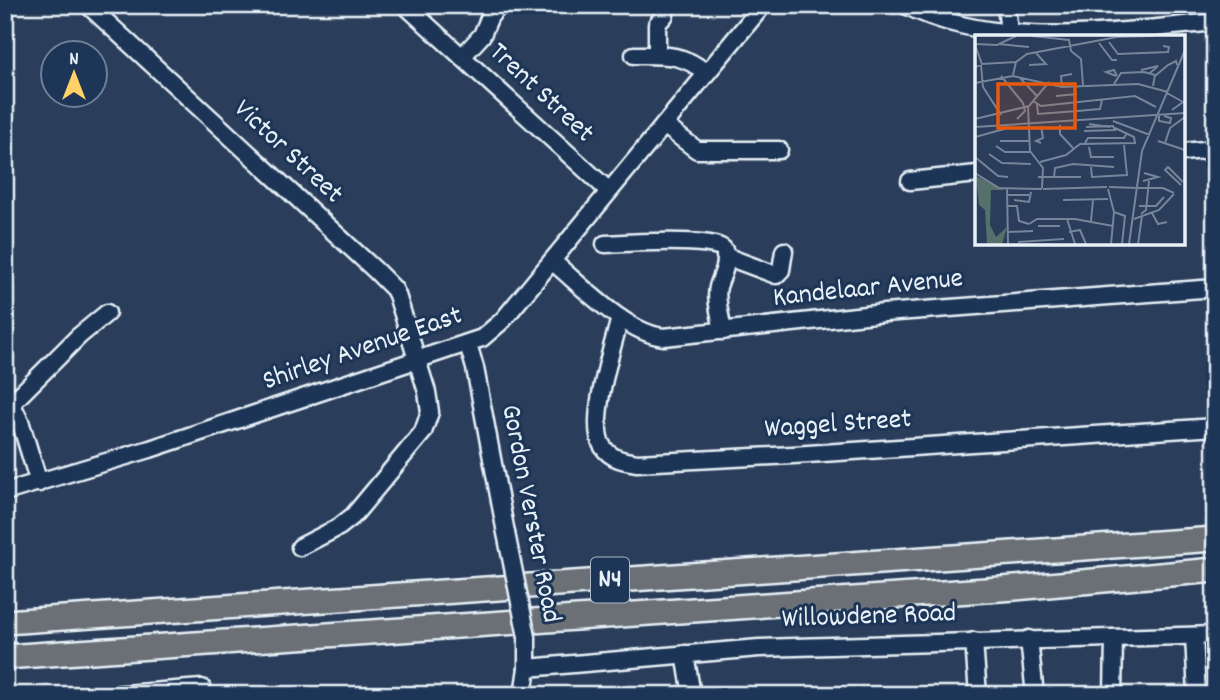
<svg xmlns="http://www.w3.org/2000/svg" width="1220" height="700" font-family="Dekko,sans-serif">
<rect width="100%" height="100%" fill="#2a3d5a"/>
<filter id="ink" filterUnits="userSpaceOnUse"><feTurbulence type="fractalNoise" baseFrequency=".0143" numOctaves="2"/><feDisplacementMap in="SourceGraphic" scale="14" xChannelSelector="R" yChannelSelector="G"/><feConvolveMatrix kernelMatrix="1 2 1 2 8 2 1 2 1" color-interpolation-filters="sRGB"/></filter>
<g filter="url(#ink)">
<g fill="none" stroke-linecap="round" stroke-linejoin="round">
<defs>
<g id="minor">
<path d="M88,5L375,270L394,289L397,295L427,392L430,412L423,432L353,516L339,527L300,547"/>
<path d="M405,5L609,191"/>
<path d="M905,5C998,52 1115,31 1215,22"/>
<path d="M1006,5L1009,33"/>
<path d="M634,55C662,55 684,53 706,73"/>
<path d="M657,55V24L665,15L666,5"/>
<path d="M462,57L482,35L490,16L500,5"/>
<path d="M664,125L697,150H779"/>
<path d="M1183,152L1215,149"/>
<path d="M910,181L977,174"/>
<path d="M605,244C622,243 718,237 724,250C730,263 721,276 718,287C715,299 721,318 723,331"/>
<path d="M725,256L776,275L781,270L784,251"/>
<path d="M552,261C582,286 626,333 664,337L884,313L1215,288"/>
<path d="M620,318C613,346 587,424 603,447C611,459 624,461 637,463L793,455L1215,427"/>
<path d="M468,344L475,368L506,533"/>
<path d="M5,391L20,421L39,483"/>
<path d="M12,403L79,336L107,313"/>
<path d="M5,492L150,449L482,338L503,320L763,5"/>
<path d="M1194,636L1197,695"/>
<path d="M1029,639L1035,695"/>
<path d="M974,641L978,695"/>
<path d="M685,654L692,695"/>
<path d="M527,668L759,648L1215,635"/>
<path d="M111,695L202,688"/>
<path d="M523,695L527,668V637"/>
<path d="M1113,695L1114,638"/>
</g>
<g id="highway">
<path d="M5,622L1215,539"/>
<path d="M5,657L1015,588L1215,570"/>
</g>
</defs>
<use href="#minor" stroke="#e8f1f8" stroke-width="21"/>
<use href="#highway" stroke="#e8f1f8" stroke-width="28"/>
<use href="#minor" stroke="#1d3557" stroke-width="16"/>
<use href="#highway" stroke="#6b6f75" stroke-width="23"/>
<defs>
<path id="minor-bridge" d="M506,533L527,637"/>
</defs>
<use href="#minor-bridge" stroke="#e8f1f8" stroke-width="21" stroke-linecap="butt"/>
<use href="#minor-bridge" stroke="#1d3557" stroke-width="16"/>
</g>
</g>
<g text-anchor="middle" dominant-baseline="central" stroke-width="6" stroke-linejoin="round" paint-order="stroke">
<rect fill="#1d3557" stroke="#abb9c8" stroke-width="2" x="591" y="557.5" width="38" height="45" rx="5"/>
<g font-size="26" font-weight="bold" fill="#e8f1f8">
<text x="610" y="580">N4</text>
</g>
<g font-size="28" fill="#e8f1f8" stroke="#1d3557">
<text transform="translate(540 94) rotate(43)">Trent Street</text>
<text transform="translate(287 153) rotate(43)">Victor Street</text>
<text transform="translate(868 290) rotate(-6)">Kandelaar Avenue</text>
<text transform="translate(363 350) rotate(-19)">Shirley Avenue East</text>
<text transform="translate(838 426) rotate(-4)">Waggel Street</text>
<text transform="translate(529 514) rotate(79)">Gordon Verster Road</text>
<text transform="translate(869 618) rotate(-2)">Willowdene Road</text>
</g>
</g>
<g transform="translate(975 35)">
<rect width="210" height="210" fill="#2a3d5a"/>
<path d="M1,141L30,155H16L15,190L21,202L32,192L27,209H12L10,175L4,170Z" fill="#57706c"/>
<path fill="none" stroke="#768599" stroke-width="2" d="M57,1L94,5L96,16L106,24L108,50M134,7L143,19L193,17L194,12L188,11M124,8L137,25H142M0,9L22,10L41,1M24,9L54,12M0,10L7,29L41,27M54,30L71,29L61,18M0,32L6,30L8,52L26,80M166,35L183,31L175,38M38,40L41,27L52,19L142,2L179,1M26,41L48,68L50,76L42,84M38,41L87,52L163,49L193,57M141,41L131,37L139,35L142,41M180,41L193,30L201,26L202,30M45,43L62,61M0,48L38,41M139,49L146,38L169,37L180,40L178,51M87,52L86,41L97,39M192,58L208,67L197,75M81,61L102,59M58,66L66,71L160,61L181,72M62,69L63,79L102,76L125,74L127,65M53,71L55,116L68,133L67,153M184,80V86L195,88L196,83L189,81M0,84L54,71L74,47M138,86L175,100M114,89L135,92M85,90V99L98,113M0,92L210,78M109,96L140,95L138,91L111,92M0,102L33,93M25,106H55M183,106L210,115M66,108L61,106L68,103L66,91M190,108L195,93L210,82M109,110L113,103H149L152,98M21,111L30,117H55M114,112L116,122H139M14,119L27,128L56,129M0,122L23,141L33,142M65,127L91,120L105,109L160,108L159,102L140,93M116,132L117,142L152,140L149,110M0,138L24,153L67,154M63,142H106M79,142L80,133L98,129L139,132M168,146L183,142L169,138M206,150L190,135L193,132L208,147M134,152L162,153M163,153H188L199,158M32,154L33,209M68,154L132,152M133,154L139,177L136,209M32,160H54M39,165L54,167L56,157M88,165L133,164M32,171H42L44,186L54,189M164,171H181L189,162M139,177L150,181L147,209M177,178L183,189L192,187M166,179L171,175L174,146M92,184L100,209M159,184L184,175L199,159M116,186L118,165M54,189L62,184H100L138,191M63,191H85M33,197L58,196M94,197L105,195L111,209M43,207L89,204M154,209L167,116L210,15M163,209L167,181"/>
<path fill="#e8590c" fill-opacity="0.15" stroke="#e8590c" stroke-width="3.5" d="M23,49H100V93H23Z"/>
<rect width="210" height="210" fill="none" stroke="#e8f1f8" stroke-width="3.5"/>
</g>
<rect width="1220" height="700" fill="none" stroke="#1d3557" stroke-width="28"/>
<rect x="14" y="14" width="1192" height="672" fill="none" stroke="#e8f1f8" stroke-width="2.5" filter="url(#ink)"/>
<g transform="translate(74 74)"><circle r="33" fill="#1d3557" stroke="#6e8097" stroke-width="2"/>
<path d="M0-5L12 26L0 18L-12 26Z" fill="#ffd166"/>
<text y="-10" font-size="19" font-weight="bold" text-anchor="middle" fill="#e8f1f8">N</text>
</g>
</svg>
